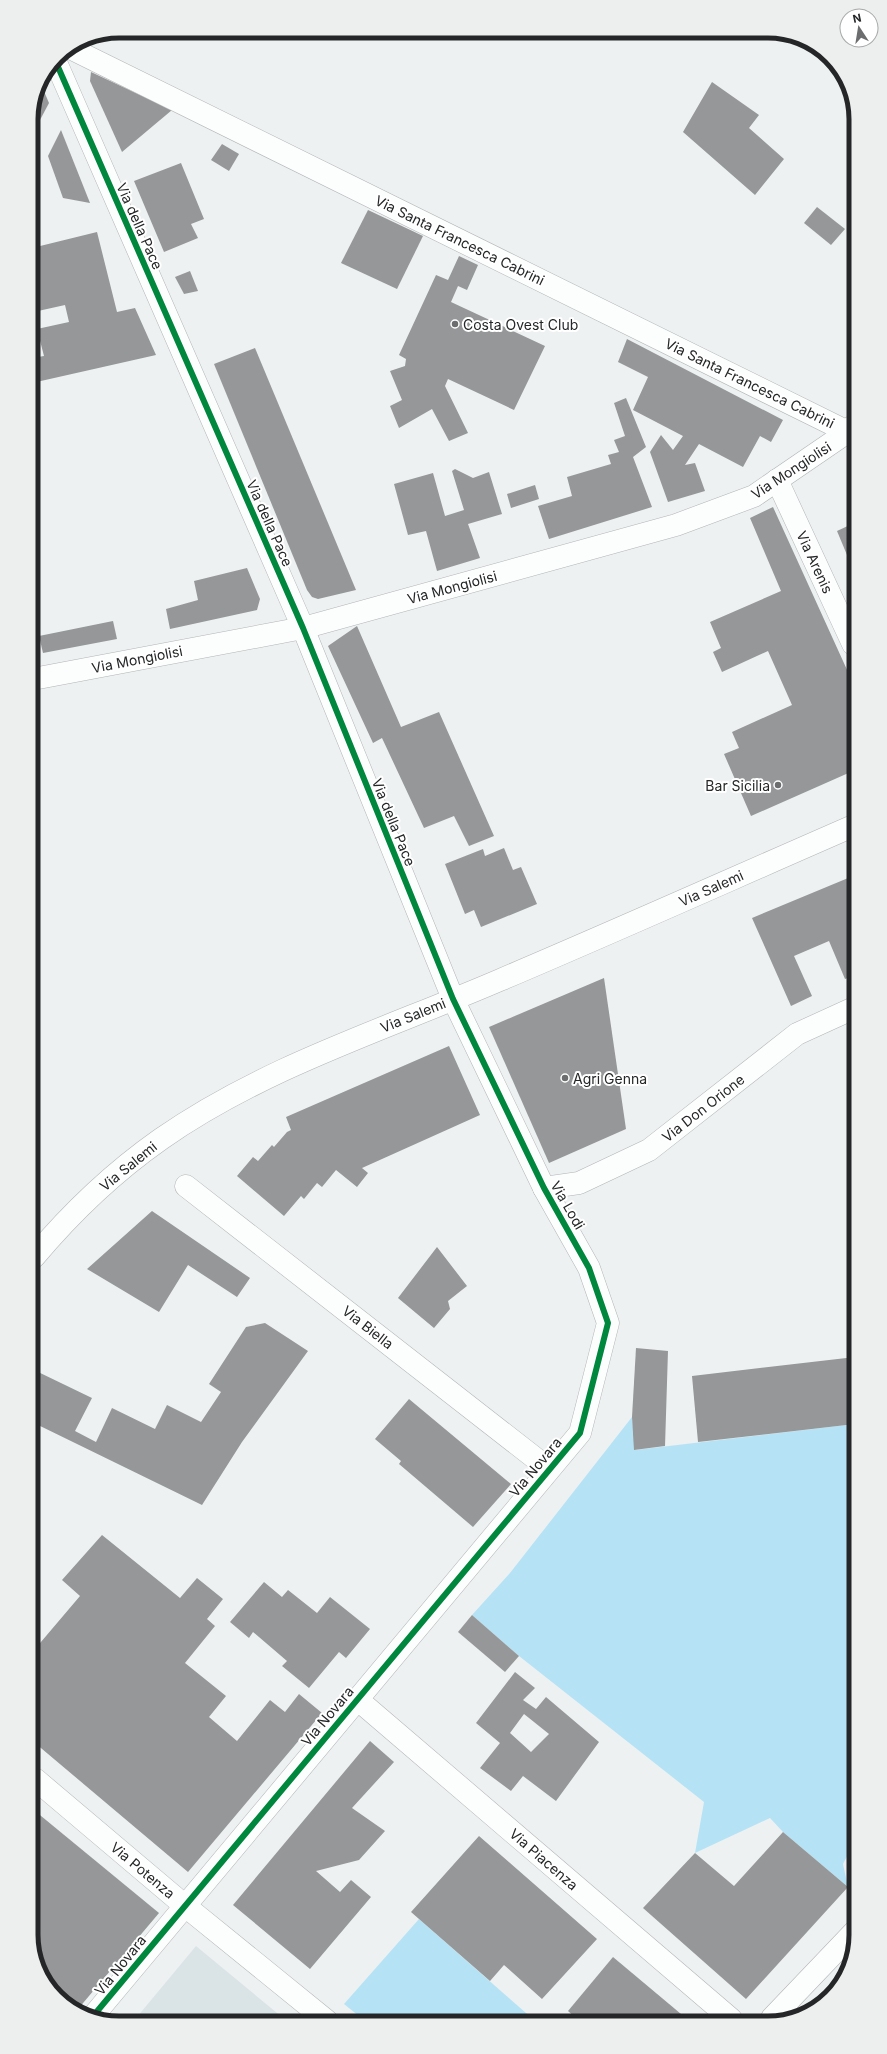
<svg xmlns="http://www.w3.org/2000/svg" width="887" height="2054" font-family="Inter,sans-serif">
<rect width="100%" height="100%" fill="#eef1f2"/>
<path fill="#dae4e7" d="M196,1946L288,2022L132,2023Z"/>
<g fill="#b5e3f5">
<path d="M632,1417L635,1450L855,1424L856,1839L843,1864L848,1887L783,1832L770,1818L695,1853L704,1802L519,1656L472,1615L510,1573Z"/>
<path d="M419,1919L534,2020L365,2021L344,2004Z"/>
</g>
<g fill="#959798" fill-rule="evenodd">
<path d="M91,72L172,110L122,152L90,81Z"/>
<path d="M40,82L49,103L32,135L31,114Z"/>
<path d="M712,82L759,115L749,128L784,159L755,195L683,132Z"/>
<path d="M61,130L90,203L63,198L48,156Z"/>
<path d="M222,144L239,154L229,171L211,160Z"/>
<path d="M31,153L38,155L31,169Z"/>
<path d="M181,163L204,219L191,224L198,238L164,252L134,181Z"/>
<path d="M31,171L38,180L36,193L31,192Z"/>
<path d="M817,207L845,229L831,245L804,223Z"/>
<path d="M368,210L423,236L397,289L341,263Z"/>
<path d="M97,232L117,312L135,308L156,355L32,383V358L44,356L37,329L69,322L65,305L38,311L32,284V248Z"/>
<path d="M459,256L478,265L467,290L458,286L451,302L545,346L514,410L448,379L445,386L468,433L449,441L432,409L399,428L390,406L402,400L390,371L405,366L406,359L399,355L436,275L448,280Z"/>
<path d="M190,271L198,291L184,294L175,277Z"/>
<path d="M627,339L783,420L771,442L760,436L743,467L699,444L685,465L695,463L705,491L668,502L650,452L661,435L673,450L683,436L633,410L648,377L618,362Z"/>
<path d="M255,348L356,590L318,599L312,597L307,590L214,364Z"/>
<path d="M626,398L646,447L633,457L652,507L549,539L538,506L572,496L567,477L611,464L608,455L619,452L614,440L625,436L614,403Z"/>
<path d="M455,469L473,478L489,472L502,514L468,524L480,558L437,571L426,531L408,535L394,484L433,473L445,516L464,510L452,471Z"/>
<path d="M535,485L539,499L511,508L507,494Z"/>
<path d="M773,507L853,683V771L751,816L724,754L739,748L732,732L792,705L768,651L722,672L713,652L721,648L710,622L781,591L750,518Z"/>
<path d="M852,524V567L837,531Z"/>
<path d="M247,568L260,599L257,610L170,629L166,609L198,600L194,581Z"/>
<path d="M113,621L117,639L43,653L39,636Z"/>
<path d="M357,626L401,727L439,712L494,836L469,846L454,816L424,828L382,738L373,743L328,646Z"/>
<path d="M504,848L513,870L521,867L537,904L481,927L474,910L465,914L445,864L483,849L485,856Z"/>
<path d="M853,876L854,976L845,979L829,941L794,956L812,996L791,1006L752,918Z"/>
<path d="M604,978L626,1129L549,1163L489,1027Z"/>
<path d="M449,1046L480,1115L362,1168L368,1173L357,1187L336,1170L322,1187L317,1183L304,1199L301,1196L284,1216L237,1176L253,1157L258,1161L272,1145L274,1147L287,1132L291,1130L286,1117Z"/>
<path d="M152,1211L250,1278L237,1297L188,1265L159,1312L87,1269Z"/>
<path d="M437,1247L467,1286L448,1301L450,1309L434,1328L398,1298Z"/>
<path d="M265,1323L308,1351L242,1442L202,1505L34,1423V1370L92,1398L75,1431L96,1442L112,1408L155,1429L167,1405L201,1422L221,1392L209,1384L246,1327Z"/>
<path d="M636,1348L668,1351L665,1446L634,1450L632,1417Z"/>
<path d="M855,1357V1424L698,1442L692,1376Z"/>
<path d="M409,1399L511,1484L473,1527L399,1464L401,1461L375,1439Z"/>
<path d="M102,1535L180,1598L197,1578L223,1599L207,1619L215,1626L185,1663L226,1696L209,1717L237,1741L270,1700L285,1712L299,1694L322,1713L188,1872L35,1743V1649L80,1596L62,1580Z"/>
<path d="M264,1582L282,1597L288,1590L317,1613L330,1597L370,1629L346,1658L339,1652L309,1688L282,1666L287,1661L253,1632L249,1638L230,1622Z"/>
<path d="M472,1615L519,1656L505,1672L458,1632Z"/>
<path d="M515,1672L535,1688L523,1700L536,1709L546,1697L599,1742L556,1801L523,1776L511,1791L480,1768L500,1743L476,1723ZM524,1714L549,1734L531,1752L510,1733Z"/>
<path d="M370,1741L394,1762L352,1808L385,1831L359,1860L316,1871L340,1892L351,1880L371,1897L310,1969L233,1905Z"/>
<path d="M35,1811L159,1913L78,2009L65,2005L36,1963Z"/>
<path d="M783,1832L848,1887L746,1999L643,1908L695,1853L734,1886Z"/>
<path d="M479,1836L597,1939L542,1999L504,1965L490,1981L411,1912Z"/>
<path d="M613,1957L687,2019L578,2020L568,2011Z"/>
</g>
<g fill="none" stroke-linecap="round" stroke-linejoin="round">
<defs>
<g id="minor">
<path d="M70,48L852,434"/>
<path d="M55,60L303,628L453,999L544,1188L589,1268L608,1323L580,1433L94,2015"/>
<path d="M777,480L853,644"/>
<path d="M33,679L303,628L676,525L754,496L849,431L852,427"/>
<path d="M186,1186L549,1469"/>
<path d="M544,1188L579,1183L649,1150L797,1034L854,1008"/>
<path d="M357,1699L731,2019"/>
<path d="M35,1779L184,1905L327,2021"/>
<path d="M772,2018L856,1930"/>
</g>
<path id="major" d="M34,1257C71,1213 114,1172 161,1139C264,1067 386,1029 500,980C618,930 736,877 853,826"/>
</defs>
<use href="#minor" stroke="#b2b4b6" stroke-width="23"/>
<use href="#major" stroke="#b2b4b6" stroke-width="23"/>
<use href="#minor" stroke="#fcfdfd" stroke-width="22"/>
<use href="#major" stroke="#fcfdfd" stroke-width="22"/>
<defs>
<path id="cycleway" d="M55,60L303,628L453,999L544,1188L589,1268L608,1323L580,1433L94,2015"/>
</defs>
<use href="#cycleway" stroke="#fff" stroke-width="8"/>
<use href="#cycleway" stroke="#00873e" stroke-width="6"/>
</g>
<g fill="#6b6d6e" stroke="#fff" stroke-width="1.5">
<circle cx="455" cy="324" r="4"/>
<circle cx="778" cy="785" r="4"/>
<circle cx="565" cy="1078" r="4"/>
</g>
<g text-anchor="middle" dominant-baseline="central" stroke-width="4" stroke-linejoin="round" paint-order="stroke">
<g font-size="14" fill="#242627" stroke="#fff">
<text transform="translate(140 226) rotate(66)">Via della Pace</text>
<text transform="translate(460 240) rotate(26)">Via Santa Francesca Cabrini</text>
<text transform="translate(750 383) rotate(26)">Via Santa Francesca Cabrini</text>
<text transform="translate(791 470) rotate(-33)">Via Mongiolisi</text>
<text transform="translate(270 523) rotate(66)">Via della Pace</text>
<text transform="translate(815 562) rotate(65)">Via Arenis</text>
<text transform="translate(452 587) rotate(-15)">Via Mongiolisi</text>
<text transform="translate(137 659) rotate(-11)">Via Mongiolisi</text>
<text transform="translate(394 822) rotate(68)">Via della Pace</text>
<text transform="translate(711 888) rotate(-24)">Via Salemi</text>
<text transform="translate(413 1015) rotate(-22)">Via Salemi</text>
<text transform="translate(703 1108) rotate(-38)">Via Don Orione</text>
<text transform="translate(128 1166) rotate(-39)">Via Salemi</text>
<text transform="translate(568 1205) rotate(60)">Via Lodi</text>
<text transform="translate(368 1327) rotate(38)">Via Biella</text>
<text transform="translate(535 1467) rotate(-50)">Via Novara</text>
<text transform="translate(327 1716) rotate(-50)">Via Novara</text>
<text transform="translate(544 1859) rotate(41)">Via Piacenza</text>
<text transform="translate(143 1870) rotate(40)">Via Potenza</text>
<text transform="translate(120 1965) rotate(-51)">Via Novara</text>
</g>
<g font-size="14" fill="#242627" stroke="#fff" text-anchor="start">
<text x="463" y="324">Costa Ovest Club</text>
<text x="770" y="785" text-anchor="end">Bar Sicilia</text>
<text x="573" y="1078">Agri Genna</text>
</g>
</g>
<path d="M0 0H887V2054H0ZM119 38H768A81 81 0 0 1 849 119V1935A81 81 0 0 1 768 2016H119A81 81 0 0 1 38 1935V119A81 81 0 0 1 119 38Z" fill="#edeeee" fill-rule="evenodd"/>
<path fill="none" stroke="#242627" stroke-width="5" d="M119 38H768A81 81 0 0 1 849 119V1935A81 81 0 0 1 768 2016H119A81 81 0 0 1 38 1935V119A81 81 0 0 1 119 38Z"/>
<g transform="translate(859 28) rotate(348)"><circle r="19" fill="#ffffff" stroke="#a7a8a9"/>
<path d="M0-3L7 15L0 10L-7 15Z" fill="#6b6d6e"/>
<text y="-6" font-size="11" font-weight="bold" text-anchor="middle" fill="#242627">N</text>
</g>
</svg>
